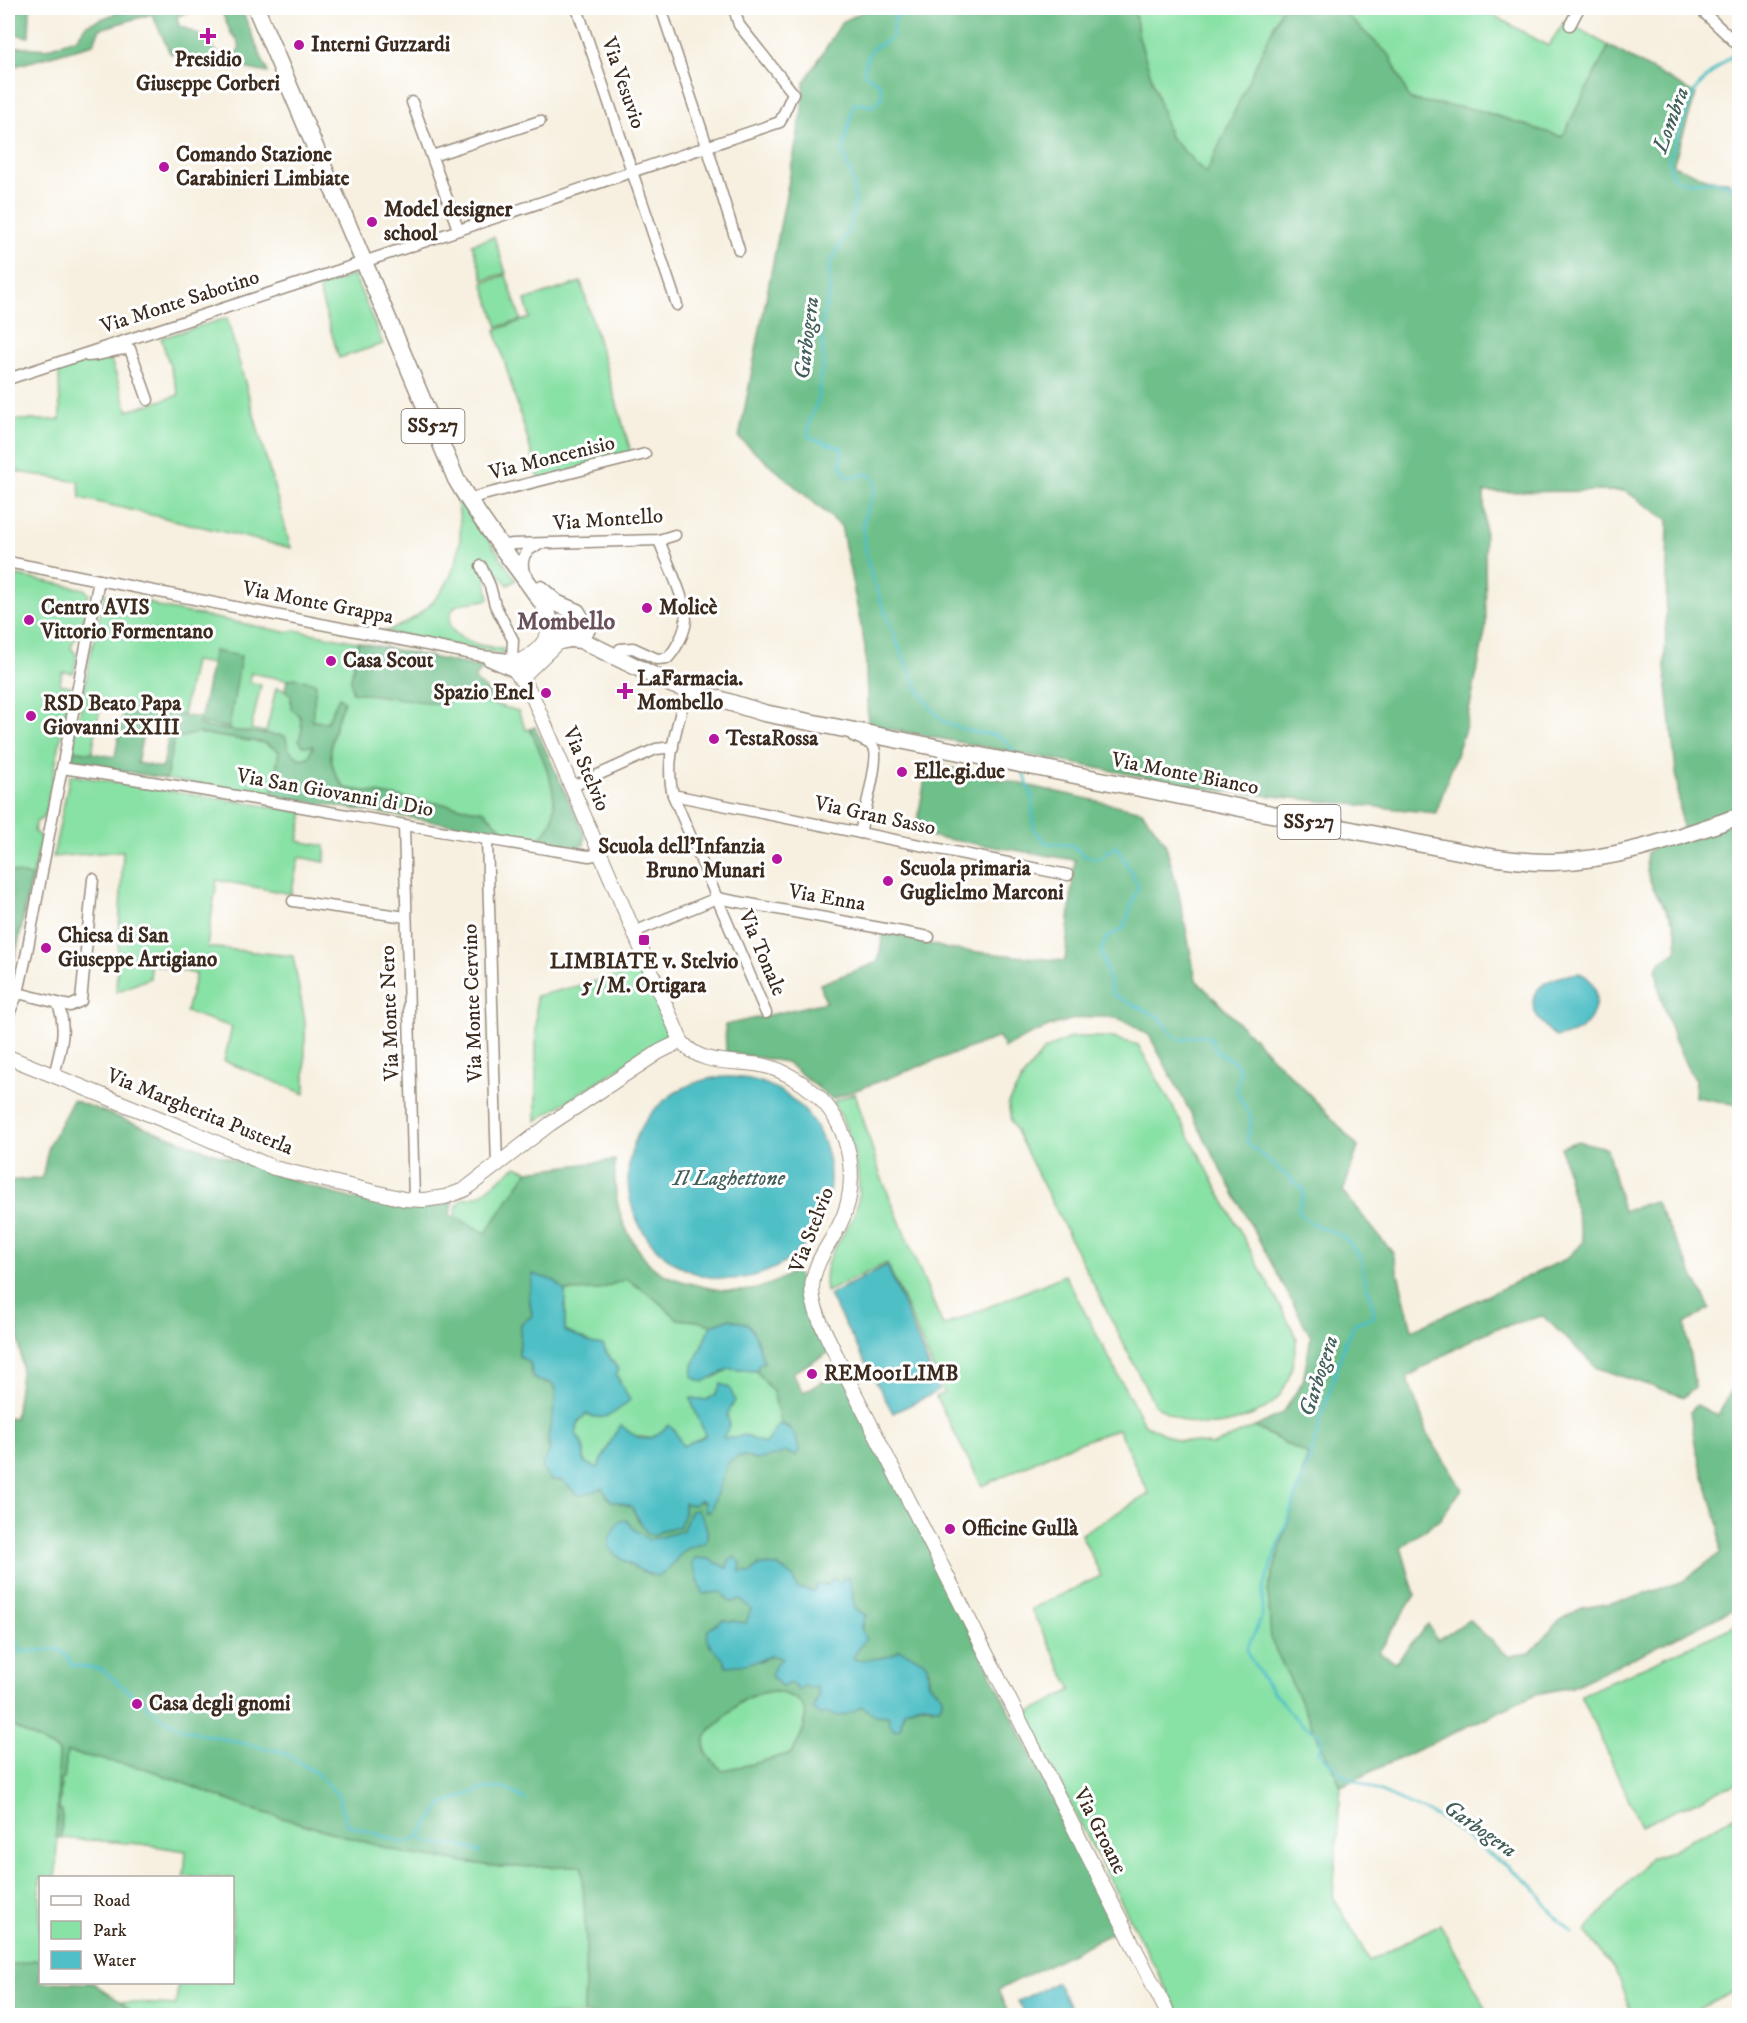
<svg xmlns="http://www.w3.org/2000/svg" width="1747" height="2023" font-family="'IM FELL DW Pica',serif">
<rect width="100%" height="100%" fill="#fff"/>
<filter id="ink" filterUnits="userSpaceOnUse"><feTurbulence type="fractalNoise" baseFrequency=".0167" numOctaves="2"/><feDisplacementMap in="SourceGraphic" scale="12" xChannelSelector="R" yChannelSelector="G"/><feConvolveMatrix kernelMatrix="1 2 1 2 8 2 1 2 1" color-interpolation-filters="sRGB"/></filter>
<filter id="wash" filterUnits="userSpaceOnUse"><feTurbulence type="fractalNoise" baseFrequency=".008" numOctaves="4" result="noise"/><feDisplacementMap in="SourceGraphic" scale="24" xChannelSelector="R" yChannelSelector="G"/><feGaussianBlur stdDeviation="1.35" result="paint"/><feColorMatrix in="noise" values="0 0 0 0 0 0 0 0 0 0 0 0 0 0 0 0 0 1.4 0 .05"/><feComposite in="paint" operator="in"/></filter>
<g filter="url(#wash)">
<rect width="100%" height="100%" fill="#f7f0e0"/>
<g fill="#88e1a5" stroke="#628662" stroke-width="1.5">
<path d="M1134,8H1282L1206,175L1170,137L1139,38Z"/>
<path d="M1339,8H1481L1548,46L1565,21L1609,46L1562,137L1478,110L1410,100L1390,56Z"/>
<path d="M494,237L506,273L484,280L472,244Z"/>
<path d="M354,275L383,344L339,358L319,291L320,287Z"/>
<path d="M506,275L521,320L498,327L483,283Z"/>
<path d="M581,282L631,452L540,481L495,330L530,318L525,300Z"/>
<path d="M227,318L291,548L80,498L79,482L8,470V420H60L59,367L110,357L128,411L179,395L161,338Z"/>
<path d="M452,485L516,580L508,585L490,563L484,566L489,599C471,605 446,596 450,627C462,644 484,646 503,649L504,650L503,654L384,632C450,611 475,547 452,485Z"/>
<path d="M8,574L84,589L89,594L80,636L74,639L71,648L77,655L74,673L62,672L60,684L71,686L45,817L36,822L34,831L41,838L17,949L8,983Z"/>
<path d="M105,593L145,600L159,607L285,632L295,630L358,642L351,679L447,705L448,694L489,703L518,711L526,730L530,729C543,757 572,815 539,838L506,833L484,811L345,788C320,759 333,733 344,701L339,698L327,722L311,721L315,683L296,679L287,680L251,673L249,682L261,685L251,729L266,732L276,688L285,690L291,695L300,716L302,729L313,746L309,757L300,759L289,750L285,736L209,728L197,724L200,722L229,727L214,651L213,664L194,661L183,715L138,710L123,712L100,708L92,753L73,750L91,652Z"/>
<path d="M196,733L265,743L279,751L272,796L166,779L174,739Z"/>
<path d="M70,775L304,812L298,841L325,846V862L299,857L291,894L217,880L207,947L293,956L305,1021V1094L224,1061L232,1027L186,1012L196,974L150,963V978L116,992L123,851L53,857Z"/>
<path d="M643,970L666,1028L665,1039L536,1121V996Z"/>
<path d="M1071,1037H1109L1138,1045L1198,1152L1297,1338C1294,1356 1292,1376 1282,1392C1276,1403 1261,1412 1250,1416C1211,1432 1188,1427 1154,1404L1011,1121L1008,1103L1024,1076L1043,1051Z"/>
<path d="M855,1093L880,1174L943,1326L1065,1275L1144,1424L1176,1440L1213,1445L1254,1427L1308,1455L1268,1591L1271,1640L1341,1786L1333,1896L1370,1961L1440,1924L1490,2015H1180L1024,1715L1072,1690L1031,1609L1101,1576L1081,1534L1149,1494L1118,1429L1064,1448L982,1486L936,1397L944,1393L887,1263L826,1292C821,1256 839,1246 853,1217C868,1186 850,1129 833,1102Z"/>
<path d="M516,1166L528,1171L487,1234L455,1218L457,1206L463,1199L480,1195Z"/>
<path d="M626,1279L648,1293L678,1319L698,1321L711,1325L693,1366L713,1378L729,1369L756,1371L773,1392L781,1424L777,1426L765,1444L744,1435L734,1439L723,1438L717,1390L715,1395L707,1400L691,1398C691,1404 703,1427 706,1436L683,1447L674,1430H663C654,1444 642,1436 630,1434C625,1433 619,1435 614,1435L598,1469L584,1462V1446L576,1434L579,1421L586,1414L630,1400L616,1374L618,1369L602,1345L591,1343L565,1331V1291L597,1290Z"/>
<path d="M1739,1624V1782L1641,1826L1581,1695Z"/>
<path d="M773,1691C816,1699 810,1721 792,1753L753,1764L722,1770C712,1761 698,1748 707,1734C709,1729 717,1725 721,1721C738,1702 747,1695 773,1691Z"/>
<path d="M8,1724L59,1751L56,1877L40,1878V1959L8,1966Z"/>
<path d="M67,1752L147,1769L251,1809L407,1854L501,1867L583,1866L586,1942L584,2015H134L121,2002L176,2005L178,1983L232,1982V1878L184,1877L186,1851L141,1844L61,1838L62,1811L59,1810L61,1779H64Z"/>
<path d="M1739,1813V1989L1686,2015H1635L1628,2005L1615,1970L1585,1931L1650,1858L1669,1852Z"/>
</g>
<g fill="#6ebf8a" stroke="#547454" stroke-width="1.5" fill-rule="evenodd">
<path d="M8,8H30L29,37L8,33Z"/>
<path d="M121,8H204L177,16L179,26C188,29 197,33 204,39C217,49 226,72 240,47L237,39L231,33L221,10L217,8H241L268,73L170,53L152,14L100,29L93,44L8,68V46L47,49L77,38L86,25L114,14Z"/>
<path d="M870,8H1134L1139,38L1170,137L1206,174L1282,8H1339L1390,56L1410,100L1478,110L1562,137L1609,46L1696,94L1673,165L1710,180L1728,181L1740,196L1738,227L1740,244L1739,1105L1695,1097L1696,1079L1688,1069L1675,1041L1660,994L1656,970L1661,961L1676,951C1686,914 1640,895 1647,853L1682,828L1665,668L1668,520L1625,491L1484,492L1486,627L1466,726L1436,813L1214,790L868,725L865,646L841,526L739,438L801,118L804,83L842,22Z"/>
<path d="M358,642L483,668L474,679L490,693L489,703L448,695L447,705L352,692L351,679Z"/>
<path d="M214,651L241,656L229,728L200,722L198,724L209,728L285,736L289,750L300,759L309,757L313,746H303L299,740L302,729L300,716L291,709V695L285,690L287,680L295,678L316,683L312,721L327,722L339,697L344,701C333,733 320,759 345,788L484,811L506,833L272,796L279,751L265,743L197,733L174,739L166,779L71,761L73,750L115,757L123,712L138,710L201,718ZM145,723L170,728L163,768L137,763Z"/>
<path d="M535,727L585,835L584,845L578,847L539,838C572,815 543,757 530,729Z"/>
<path d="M928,763L1142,811L1165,842L1179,894L1196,980L1310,1095L1358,1147L1343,1192L1393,1253L1412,1330L1566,1259L1583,1242L1561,1147L1578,1141L1607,1148L1623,1211L1655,1201L1710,1308L1685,1324L1695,1387L1684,1397L1597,1368L1543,1316L1497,1328L1472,1339L1407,1377L1429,1437L1462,1489L1439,1520L1401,1547L1415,1595L1379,1652L1395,1663L1428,1624L1437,1640L1469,1620L1508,1656L1530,1653L1561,1619L1582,1608L1627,1600L1683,1581L1720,1553L1719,1526L1696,1449L1690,1412L1697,1405L1718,1416L1739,1375V1607L1572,1687L1536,1694L1341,1786L1271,1640L1268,1590L1308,1455L1255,1427L1283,1413L1303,1381L1311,1337L1149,1035C1140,1030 1130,1022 1120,1019C1078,1010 1040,1029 1004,1048L999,1037L832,1099L786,1062L726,1052L725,1025L826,1002L820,984L878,962L884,931L948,949L1065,961L1075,860L915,834Z"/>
<path d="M8,871L31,876L17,948L8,981Z"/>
<path d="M73,1100L202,1149L331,1193L369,1203L436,1207L453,1201L450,1215L486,1233L528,1171L615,1160C613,1196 619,1226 642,1254C646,1259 649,1265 654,1268C668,1278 684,1282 701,1286C739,1296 763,1292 796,1270L830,1348L827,1354L792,1373L803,1392L842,1372L1118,1930L998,1990L1009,2015H584L586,1942L582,1866L501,1867L407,1854L251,1809L147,1769L67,1752L64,1779L61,1780L59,1810L62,1811L61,1838L56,1837L59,1751L8,1724V1417L15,1418L22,1365L8,1260V1181L42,1178L49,1145ZM626,1279L648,1293L678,1319L698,1321L711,1325L729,1319L748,1324L755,1335L764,1362L759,1364L756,1371L773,1392L781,1424L789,1427L755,1460C746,1456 736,1454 729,1462C723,1469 714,1502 710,1512C701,1496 699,1503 684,1503V1513L674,1528L665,1529L640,1523L631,1506L610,1500L602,1488L587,1493H575L571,1487L561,1480L557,1481C554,1468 548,1452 548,1439C549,1423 563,1396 551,1383H545L531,1372L530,1363L519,1356L521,1324L532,1316L529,1294L555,1281L565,1291L597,1290ZM719,1565L728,1568H739L740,1572L803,1591H814L817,1585L839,1583L853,1593C852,1605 855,1610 866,1615L853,1657L856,1660H870L894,1655L929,1670V1684L938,1690L932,1708C921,1702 915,1706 904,1711L900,1727L890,1724L888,1716L875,1715L862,1706C842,1718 834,1716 814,1704L818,1697L816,1687L792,1683L782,1659L772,1655L760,1661L723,1657L710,1646L723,1620L746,1623L752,1609L741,1600L731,1602L721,1592L698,1582L699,1575ZM773,1691C816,1699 810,1722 792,1753L753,1764L722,1770C712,1761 698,1749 707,1734C709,1729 717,1725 721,1721C739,1701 745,1695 773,1691Z"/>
<path d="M40,1959V1982L93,1983L121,2002L134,2015H8V1966Z"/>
</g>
<g fill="#50bfc6" stroke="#467472" stroke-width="1.5">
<path d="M1579,973C1603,981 1599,1015 1582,1028C1574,1034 1565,1036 1556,1037C1515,1002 1533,979 1579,973Z"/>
<circle cx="729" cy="1178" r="101"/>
<path d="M887,1265L939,1391L893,1413L829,1295Z"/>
<path d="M533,1274L555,1281L565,1291V1331L591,1343L602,1345L618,1370L616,1375L630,1400C615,1413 606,1423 586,1414L579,1421L576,1434L584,1446V1462L598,1468L614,1435L621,1425C641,1443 650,1444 668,1425L674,1430L683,1446L705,1436C703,1425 691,1406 691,1398L707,1400L715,1395L721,1384L730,1388L735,1401L727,1415L730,1425L723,1438H734L744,1435L765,1444L777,1426L781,1424C795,1430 797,1437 799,1451L795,1456L785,1451L779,1455L755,1460L745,1456L737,1457L728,1463L710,1512L705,1511L704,1502L700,1500L693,1505L684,1503V1513L679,1528L665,1529L653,1536L646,1532L631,1506L610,1500L602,1488L580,1496L561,1480H551L543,1470V1464L550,1450L548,1439L556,1398L555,1387L551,1383L539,1381L533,1378L530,1363L519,1356L521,1324L532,1316L529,1294Z"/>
<path d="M729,1319L748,1324L755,1335L764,1362L759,1364L756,1371L729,1369L703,1382L692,1377L693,1366L711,1325Z"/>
<path d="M697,1510C704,1519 710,1531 706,1542C699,1546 690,1546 684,1551C676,1558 670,1570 661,1575C652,1580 612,1556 609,1547C607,1538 615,1528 619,1521L627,1520L633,1528L649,1540L682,1531C686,1525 686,1518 691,1511Z"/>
<path d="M735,1557L741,1563L740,1572L745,1571L750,1574L759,1565L778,1566L794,1578L797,1588L814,1591L817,1585H828L833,1578L839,1583L843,1578L848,1577C854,1588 851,1599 856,1610L866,1615L861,1628L866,1639L853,1657L856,1660C869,1660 890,1659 899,1650L923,1660L927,1665L929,1684C938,1691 947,1696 939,1707C932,1708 930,1705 924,1704C917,1703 909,1709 904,1711L900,1728L895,1730L890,1724L888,1716L875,1715L862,1706C856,1710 847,1716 839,1716C830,1715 829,1711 819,1715L813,1709L818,1697L816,1687L810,1688L804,1686L798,1690L791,1683L782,1687L771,1676L776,1663L782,1659L772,1655C756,1663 743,1665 726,1666C721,1648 704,1651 708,1630L723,1620L746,1623L751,1609L741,1600L731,1602L721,1592L703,1594C698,1583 698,1574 692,1564L695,1558L709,1559L727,1568L728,1562Z"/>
<path d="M1057,1982L1074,2015H1025L1018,2001Z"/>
</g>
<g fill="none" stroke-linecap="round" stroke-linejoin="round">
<g stroke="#50bfc6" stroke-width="3">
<path d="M906,8L894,20L892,38C873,47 864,51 865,74L880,84L882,97L873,106L854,103L843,150L853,182L855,203L849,229L829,266L830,289L821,326L824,363L820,376L819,398L810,419L808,434L811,438L842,448L841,466L846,476L851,477L869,474C884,484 868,502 865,515C860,537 869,571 877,591C889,621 919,709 947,723C956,727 968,731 978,733C985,734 994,733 1000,737C1008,741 1013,750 1018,757"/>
<path d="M1737,51L1708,76L1694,92L1669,160L1671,173L1677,180C1700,187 1727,171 1740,198"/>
<path d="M1740,235C1736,251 1726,273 1740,287"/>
<path d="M1023,772L1032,796L1034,829L1046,843L1072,845L1085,856L1094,858H1099L1116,846L1132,873L1138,887L1124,928L1106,938L1101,951L1113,995L1159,1017L1176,1038L1180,1040L1201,1035L1211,1038L1216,1051L1238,1065L1240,1071L1237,1087L1239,1096L1252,1119L1247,1139L1248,1144L1303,1189L1304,1195L1298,1209C1306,1227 1326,1227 1341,1236C1349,1240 1359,1254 1362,1262C1363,1267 1362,1272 1364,1276C1368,1292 1374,1301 1374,1317L1355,1323L1346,1340L1322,1414L1311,1455L1263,1588L1262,1616L1247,1649L1249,1656L1267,1685L1299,1722L1320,1735L1322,1740L1319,1752L1342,1775L1440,1818L1497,1860L1507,1865L1533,1886L1553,1914L1572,1933"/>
<path d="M8,1620L15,1643L22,1652L58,1649L69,1658L71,1665L101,1669L158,1715L180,1728L196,1733L283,1752L316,1773L338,1795L346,1824L404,1843L420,1836L442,1805L482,1789L505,1788L526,1800"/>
<path d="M420,1836L429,1843L460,1845L480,1852"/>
</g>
</g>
</g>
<g filter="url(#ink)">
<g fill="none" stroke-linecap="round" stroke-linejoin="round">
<defs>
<g id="minor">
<path d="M577,8L677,305"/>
<path d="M661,8L707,146L739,250"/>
<path d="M1699,8L1740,47"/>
<path d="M1570,25L1579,8"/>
<path d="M412,102L458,229"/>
<path d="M432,156L540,121"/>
<path d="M87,356C102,356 116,348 130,349L148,400"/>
<path d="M8,379L310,280L780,122L793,93L739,25L734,8"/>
<path d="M469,502L479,496L645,454"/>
<path d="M500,546L513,544L659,540L675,535"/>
<path d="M8,562L482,656L520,660"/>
<path d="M481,566L490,586L495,605L513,640L512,660"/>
<path d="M524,573C521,561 523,550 537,546"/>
<path d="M620,649L633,648L657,659L668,658C676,649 685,633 686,620C686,600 666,560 659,540"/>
<path d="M488,660L517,673"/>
<path d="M683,704C675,734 665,765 673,795L766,1013"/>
<path d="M853,736C860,739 870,742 874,748C880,758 863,818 860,833"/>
<path d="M62,768C239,794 413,828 589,856L600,854"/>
<path d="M571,787L656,749L673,747"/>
<path d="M673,795L1068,875"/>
<path d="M404,825L414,1199"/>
<path d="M487,840L497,1166"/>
<path d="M293,901L406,917"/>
<path d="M634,932L717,898L929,937"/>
<path d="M18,993L70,1006L81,1001L93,879"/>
<path d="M8,1016L18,993L27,952L50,829L99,580"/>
<path d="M54,1076C60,1049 68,1031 58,1004"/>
</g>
<g id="tertiary">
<path d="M550,624C548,644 534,655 517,662L514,669L532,695L681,1041C701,1066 731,1060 761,1065C784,1069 811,1087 826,1105C853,1138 859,1188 839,1226C829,1245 813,1264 812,1288C812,1312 829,1338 838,1360L1169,2016"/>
<path d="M517,673L525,674L557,643L568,640"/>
<path d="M8,1057L188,1130L274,1168L404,1199L424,1200L445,1197L464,1190L550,1124L659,1052L681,1041"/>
</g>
<g id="primary">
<path d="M256,8L456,479C482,525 516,564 545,607C550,615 549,625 553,633L564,640C576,639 583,632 582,621"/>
<path d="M540,589L556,603L577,612L587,629"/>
<path d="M571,639L581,640L673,685L764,713L1417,843C1461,851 1508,863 1553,862C1618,860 1679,837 1740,816"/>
</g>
</defs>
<use href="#minor" stroke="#998d7f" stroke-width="13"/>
<use href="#tertiary" stroke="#998d7f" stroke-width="16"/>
<use href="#primary" stroke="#998d7f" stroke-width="19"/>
<use href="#minor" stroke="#fff" stroke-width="10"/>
<use href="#tertiary" stroke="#fff" stroke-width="14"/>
<use href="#primary" stroke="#fff" stroke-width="16"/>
</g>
</g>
<g fill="#b5179e" stroke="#fff" stroke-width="2">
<path d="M205 27h6v6h6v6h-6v6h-6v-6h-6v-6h6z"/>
<circle cx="299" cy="45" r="6"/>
<circle cx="164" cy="167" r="6"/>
<circle cx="372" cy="222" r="6"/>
<circle cx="647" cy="608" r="6"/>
<circle cx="29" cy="620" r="6"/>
<circle cx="331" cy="661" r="6"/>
<path d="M622 682h6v6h6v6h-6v6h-6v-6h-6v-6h6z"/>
<circle cx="546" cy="693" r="6"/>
<circle cx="31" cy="716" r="6"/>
<circle cx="714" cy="739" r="6"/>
<circle cx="902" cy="772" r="6"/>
<circle cx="777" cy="859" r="6"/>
<circle cx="888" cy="881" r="6"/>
<rect x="638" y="934" width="12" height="12" rx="3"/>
<circle cx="46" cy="948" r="6"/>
<circle cx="812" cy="1374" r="6"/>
<circle cx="950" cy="1529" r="6"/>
<circle cx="137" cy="1704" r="6"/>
</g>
<g text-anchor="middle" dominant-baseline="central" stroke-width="6" stroke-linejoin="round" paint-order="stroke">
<g fill="#fff" stroke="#766a62" stroke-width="1.5">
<rect x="401.5" y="409" width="63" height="34" rx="4.5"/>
<rect x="1277.5" y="805" width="63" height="34" rx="4.5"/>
</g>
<g font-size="20" font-weight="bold" fill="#3b2a1e">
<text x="433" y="426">SS527</text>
<text x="1309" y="822">SS527</text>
</g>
<g font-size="21" font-weight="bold" fill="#3b2a1e" stroke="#fff" text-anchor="start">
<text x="311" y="45">Interni Guzzardi</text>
<text x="208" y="60" text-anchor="middle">Presidio<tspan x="208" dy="24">Giuseppe Corberi</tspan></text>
<text x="176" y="155">Comando Stazione<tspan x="176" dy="24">Carabinieri Limbiate</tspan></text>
<text x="384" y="210">Model designer<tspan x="384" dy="24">school</tspan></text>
<text x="41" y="608">Centro AVIS<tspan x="41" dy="24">Vittorio Formentano</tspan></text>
<text x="659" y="608">Molicè</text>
<text x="343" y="661">Casa Scout</text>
<text x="637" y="679">LaFarmacia.<tspan x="637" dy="24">Mombello</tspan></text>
<text x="534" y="693" text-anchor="end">Spazio Enel</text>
<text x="43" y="704">RSD Beato Papa<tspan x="43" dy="24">Giovanni XXIII</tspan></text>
<text x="726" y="739">TestaRossa</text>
<text x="914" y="772">Elle.gi.due</text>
<text x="765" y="847" text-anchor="end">Scuola dell'Infanzia<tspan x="765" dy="24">Bruno Munari</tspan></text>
<text x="900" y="869">Scuola primaria<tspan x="900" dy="24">Guglielmo Marconi</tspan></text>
<text x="58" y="936">Chiesa di San<tspan x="58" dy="24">Giuseppe Artigiano</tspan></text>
<text x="644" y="962" text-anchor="middle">LIMBIATE v. Stelvio<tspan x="644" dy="24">5 / M. Ortigara</tspan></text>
<text x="824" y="1374">REM001LIMB</text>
<text x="962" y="1529">Officine Gullà</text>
<text x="149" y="1704">Casa degli gnomi</text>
</g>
<g font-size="21" fill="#3b2a1e" stroke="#fff">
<text transform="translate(623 83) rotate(71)">Via Vesuvio</text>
<text transform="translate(180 302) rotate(-18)">Via Monte Sabotino</text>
<text transform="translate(552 458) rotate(-14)">Via Moncenisio</text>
<text transform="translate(608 520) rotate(-4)">Via Montello</text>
<text transform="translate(318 603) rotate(11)">Via Monte Grappa</text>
<text transform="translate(586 769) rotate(67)">Via Stelvio</text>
<text transform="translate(1185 774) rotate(11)">Via Monte Bianco</text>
<text transform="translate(335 793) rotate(10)">Via San Giovanni di Dio</text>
<text transform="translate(875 816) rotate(12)">Via Gran Sasso</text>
<text transform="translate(827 898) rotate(10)">Via Enna</text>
<text transform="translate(762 953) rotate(67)">Via Tonale</text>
<text transform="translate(473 1003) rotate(-92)">Via Monte Cervino</text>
<text transform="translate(390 1013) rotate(-92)">Via Monte Nero</text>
<text transform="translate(200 1112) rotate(22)">Via Margherita Pusterla</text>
<text transform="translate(812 1230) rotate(-69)">Via Stelvio</text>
<text transform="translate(1100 1831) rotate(63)">Via Groane</text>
</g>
<g font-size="22" font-style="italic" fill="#425e59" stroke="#fff">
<text transform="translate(1671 120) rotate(-70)">Lombra</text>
<text transform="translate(807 338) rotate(-83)">Garbogera</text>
<text x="729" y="1178">Il Laghettone</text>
<text transform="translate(1319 1376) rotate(-72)">Garbogera</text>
<text transform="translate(1480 1829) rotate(35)">Garbogera</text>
</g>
<g font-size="24" font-weight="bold" fill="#6a515c" stroke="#fff">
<text x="566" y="622">Mombello</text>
</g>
</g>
<rect width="1747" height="2023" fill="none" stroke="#fff" stroke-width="30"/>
<rect x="39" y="1876" width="195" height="108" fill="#ffffff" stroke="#b1aaa5" stroke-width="1.5"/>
<rect x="51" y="1896" width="30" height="9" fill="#ffffff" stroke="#b1aaa5" stroke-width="1.5"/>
<text x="93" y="1906" font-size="18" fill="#3b2a1e">Road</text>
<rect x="51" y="1921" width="30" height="18" fill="#88e1a5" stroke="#b1aaa5" stroke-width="1.5"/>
<text x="93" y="1936" font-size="18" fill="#3b2a1e">Park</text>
<rect x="51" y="1951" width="30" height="18" fill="#50bfc6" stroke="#b1aaa5" stroke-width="1.5"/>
<text x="93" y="1966" font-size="18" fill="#3b2a1e">Water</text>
</svg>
